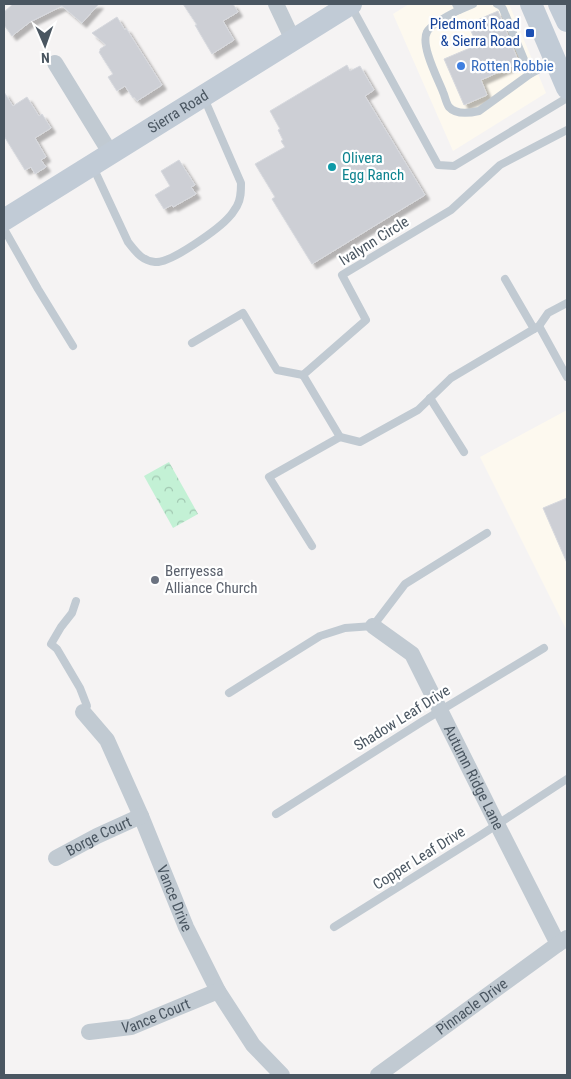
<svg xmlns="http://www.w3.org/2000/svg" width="571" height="1079" font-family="'Roboto Condensed',sans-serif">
<defs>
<pattern id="park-crowns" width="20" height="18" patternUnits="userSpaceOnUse" patternTransform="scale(1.25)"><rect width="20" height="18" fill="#c3f1d5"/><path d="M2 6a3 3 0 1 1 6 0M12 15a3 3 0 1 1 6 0" fill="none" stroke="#a0c6b0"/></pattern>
<filter id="shadow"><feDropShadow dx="4.5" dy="4.5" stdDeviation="1" flood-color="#0004"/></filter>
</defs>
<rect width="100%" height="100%" fill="#f5f3f3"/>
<g fill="#fdf9ef">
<path d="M409,4H509L546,93L453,151L393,14Z"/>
<path d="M567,410V631L480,457Z"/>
</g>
<path fill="url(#park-crowns)" d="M169,462L198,514L173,528L144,476Z"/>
<g fill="#cdcfd5" stroke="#d7d9de" filter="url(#shadow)">
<path d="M13,4H99L82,23L62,6L30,22L12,36L4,25V12Z"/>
<path d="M183,4H233L238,12L223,21L234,40L212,54L195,25H197Z"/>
<path d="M498,11L519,63L481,80L487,95L464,105L444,59L477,45L468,24Z"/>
<path d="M117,17L125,30L126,28L162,85L137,101L134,97L133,98L125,86L117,91L108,77L113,74L99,52L100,51V49L106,45L92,33Z"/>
<path d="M347,65L350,71L360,66L374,90L365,96L425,195L312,264L272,199L275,197L255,164L285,147L281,141L283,140L278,130L280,129L270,111Z"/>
<path d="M4,92L13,106L27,97L39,116L42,114L51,128L35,138L46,157L41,160L46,167L35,174L31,167L25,170L4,136Z"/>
<path d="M179,160L195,185L191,187L196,194L173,207L172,205L164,209L155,195L170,186L161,171Z"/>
<path d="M567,498V563L543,508Z"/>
</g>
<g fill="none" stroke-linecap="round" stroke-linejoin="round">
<g stroke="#c1cad2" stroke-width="8">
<path d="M456,4L459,10C451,14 431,24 427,32C420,45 438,79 443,92C445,96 446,103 449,107C456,115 470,113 479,111L530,74L553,62"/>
<path d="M497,4L501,6L503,9L530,74"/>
<path d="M351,6L438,165L454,166L567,98"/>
<path d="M459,10L473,4"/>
<path d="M93,167L128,242C136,252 142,261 155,262C170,264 220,228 230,216C233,213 235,209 237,206C241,199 241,191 241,183L204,98"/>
<path d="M4,229L38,289L73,346"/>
<path d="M505,279L534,329"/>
<path d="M539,326L567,377"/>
<path d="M192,343L243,313L277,370L303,375"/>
<path d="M303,375L366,320L342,275L451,210L500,165L567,130"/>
<path d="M303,375L340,437L360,442L418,410L451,378L539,326L548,313L567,303"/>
<path d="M430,398L464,452"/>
<path d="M312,546L269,477L340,437"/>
<path d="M76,601L72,613L61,627L51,644L57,649L80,688L87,706L83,712"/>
<path d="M229,693L320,636L345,628L373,626L405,584L487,533"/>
<path d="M276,814L423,721L544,648"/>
<path d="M334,927L481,835L567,779"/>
</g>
<g stroke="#c1cad2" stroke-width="16">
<path d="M276,4L293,40"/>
<path d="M55,63L111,154"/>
<path id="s1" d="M373,626L412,654L497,824L558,944"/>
<path id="s2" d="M83,712L107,740L141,816L186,927L218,991L253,1045L282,1075"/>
<path id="s3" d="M56,858L97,836L141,816"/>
<path id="s4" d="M89,1032L131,1027L218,991"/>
<path id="s5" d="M378,1075L558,944L567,938"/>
</g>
<g stroke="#c1cbd6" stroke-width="22">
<path d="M531,4L567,88"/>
<path d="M559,4L567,21"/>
<path id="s6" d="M4,220L351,4"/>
</g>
</g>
<rect fill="#1a4fb4" stroke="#fff" stroke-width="2" x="525" y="28" width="10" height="10" rx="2.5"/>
<circle fill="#3f7fe0" stroke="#fff" stroke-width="2" cx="461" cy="66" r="5"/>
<circle fill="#0f9aa8" stroke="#fff" stroke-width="2" cx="332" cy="167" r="5"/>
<circle fill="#6b7280" stroke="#fff" stroke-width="2" cx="155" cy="580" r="5"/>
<g text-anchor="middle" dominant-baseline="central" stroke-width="4.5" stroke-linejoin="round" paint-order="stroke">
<g font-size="15" fill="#164399" stroke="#fff" text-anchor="end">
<text x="520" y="24">Piedmont Road<tspan x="520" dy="17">&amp; Sierra Road</tspan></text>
</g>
<g font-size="15" fill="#366cbe" stroke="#fff" text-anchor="start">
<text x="471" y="66">Rotten Robbie</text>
</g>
<g font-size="15" fill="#4a5661" stroke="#fff">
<text stroke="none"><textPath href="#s6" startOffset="205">Sierra Road</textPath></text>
<text transform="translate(374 241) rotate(-32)">Ivalynn Circle</text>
<text transform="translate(402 718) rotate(-32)">Shadow Leaf Drive</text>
<text stroke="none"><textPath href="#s1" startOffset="186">Autumn Ridge Lane</textPath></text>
<text stroke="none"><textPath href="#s3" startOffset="48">Borge Court</textPath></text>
<text transform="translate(419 858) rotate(-32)">Copper Leaf Drive</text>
<text stroke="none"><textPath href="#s2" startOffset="209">Vance Drive</textPath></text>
<text stroke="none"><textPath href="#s5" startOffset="116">Pinnacle Drive</textPath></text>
<text stroke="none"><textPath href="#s4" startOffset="69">Vance Court</textPath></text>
</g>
<g font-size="15" fill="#0d838f" stroke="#fff" text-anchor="start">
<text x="342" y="158">Olivera<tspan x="342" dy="17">Egg Ranch</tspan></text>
</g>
<g font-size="15" fill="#5b616d" stroke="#fff" text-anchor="start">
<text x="165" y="571">Berryessa<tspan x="165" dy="17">Alliance Church</tspan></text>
</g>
</g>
<rect width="571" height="1079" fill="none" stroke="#4a5661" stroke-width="10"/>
<g transform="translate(45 45) rotate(178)" stroke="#ffffff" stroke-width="4" paint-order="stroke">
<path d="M0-4L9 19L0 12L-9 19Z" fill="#4a5661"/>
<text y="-8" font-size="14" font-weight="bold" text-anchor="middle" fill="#4a5661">N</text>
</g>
</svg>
